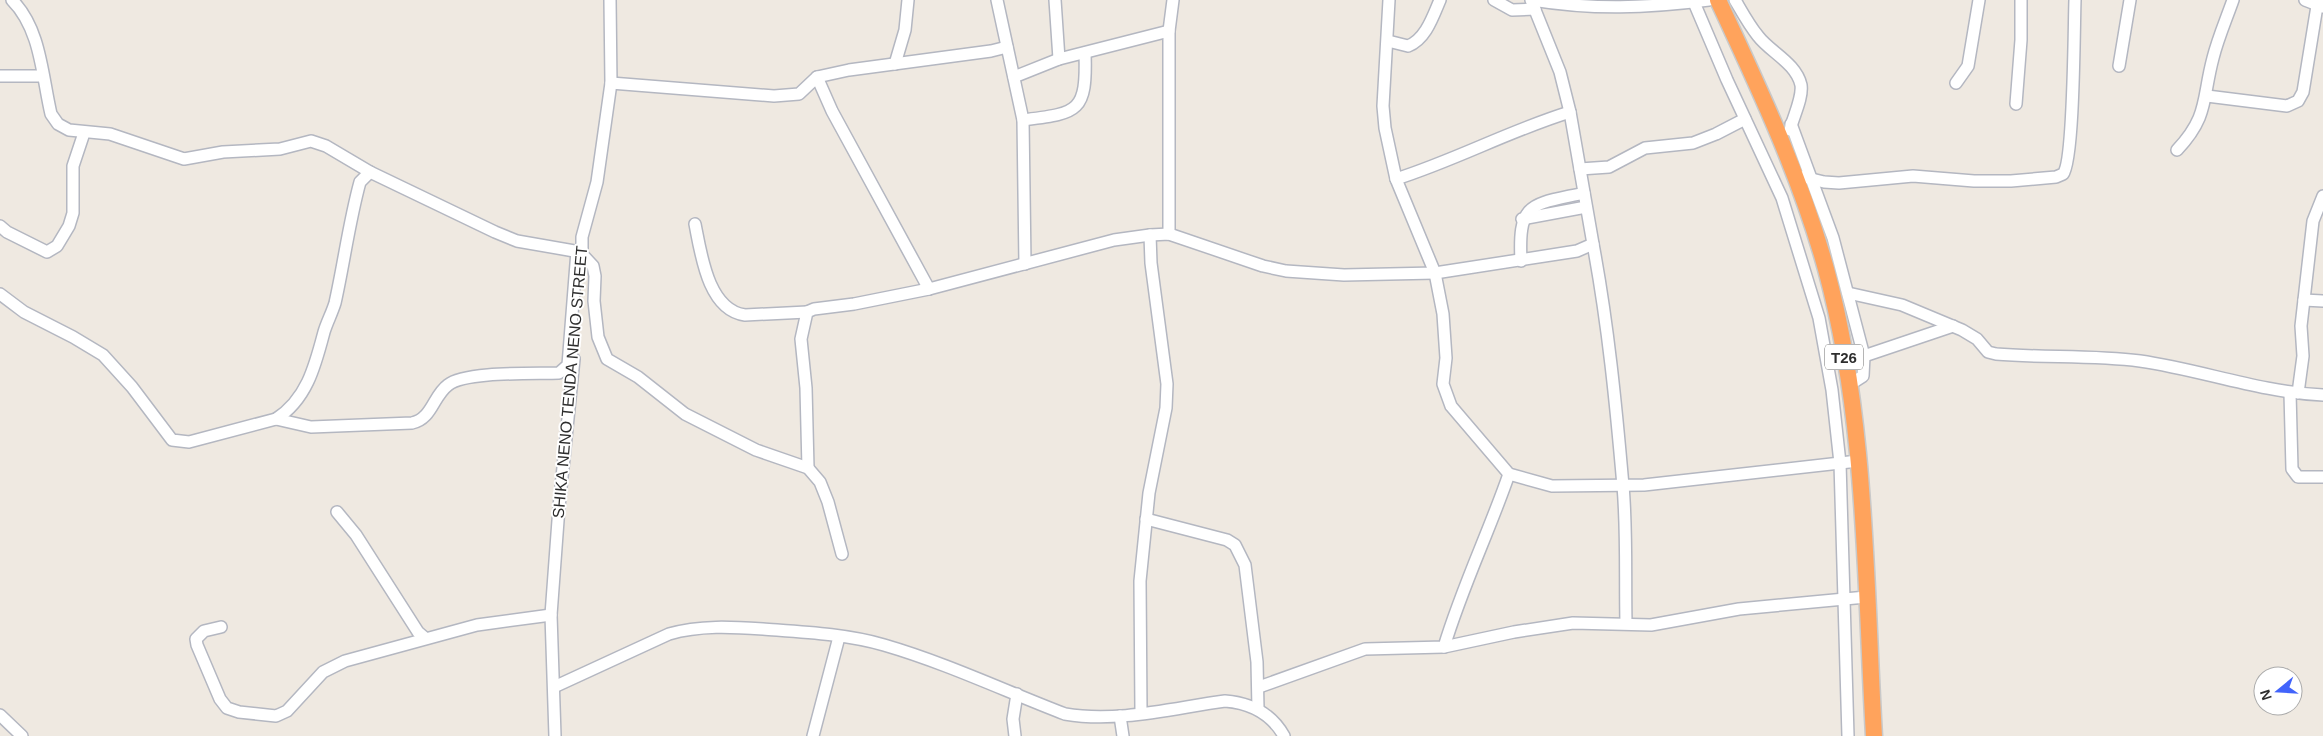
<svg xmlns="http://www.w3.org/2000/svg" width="2323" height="736" font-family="Helvetica,sans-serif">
<rect width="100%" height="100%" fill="#efe9e1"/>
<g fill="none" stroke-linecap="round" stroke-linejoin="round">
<defs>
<g id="minor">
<path d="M12,0C41,29 42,76 51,114L58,124L69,130L110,134L184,159L223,152L280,149L311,141L326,146L370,172L495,232L517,241L580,252L593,266L595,276L594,301L598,337L607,359L638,377L685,414L756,450L808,468L820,482L828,502L842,554"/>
<path d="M997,0L1023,120L1025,264"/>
<path d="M1055,0L1059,59"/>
<path d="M1389,0L1383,106L1385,128L1396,179L1435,273L1443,314L1446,358L1443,384L1451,406L1509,474L1552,486L1644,485L1858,461"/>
<path d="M1494,0L1512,10L1535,9"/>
<path d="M1532,0C1594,10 1646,8 1709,0"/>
<path d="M1693,0L1727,80L1782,198L1819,318L1832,390L1840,463L1848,736"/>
<path d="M1735,0C1742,12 1749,25 1758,36C1770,52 1796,63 1801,85C1803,98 1793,117 1790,130"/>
<path d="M2305,0L2323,7"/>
<path d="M1388,41L1408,46C1426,39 1433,16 1440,0"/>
<path d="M895,64L905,30L908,0"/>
<path d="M2119,66L2130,0"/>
<path d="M0,76H42"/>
<path d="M817,77L832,111L929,289"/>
<path d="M1014,77L1059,59L1169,31"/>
<path d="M611,83L774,96L799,94L817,77L849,70L991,51L1007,47"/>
<path d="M1956,83L1968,66L1979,0"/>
<path d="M2207,96L2287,106L2298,101L2303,92L2318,0"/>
<path d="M2016,104L2021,40V0"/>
<path d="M1023,120C1078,113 1087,113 1085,53"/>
<path d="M1791,124L1833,238L1864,356L1863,376L1849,385"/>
<path d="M2177,150C2209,116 2202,99 2213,58C2218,38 2226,20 2233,0"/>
<path d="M1580,169L1609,167L1645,148L1693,143L1716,134L1745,119"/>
<path d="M1795,175L1824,182L1839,183L1913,176L1974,181H2011L2056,177L2063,174C2074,161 2074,26 2075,0"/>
<path d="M1396,179C1456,160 1511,130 1570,112"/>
<path d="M1522,219L1586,207"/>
<path d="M695,224C701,254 708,310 745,315L807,312"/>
<path d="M0,226L7,232L47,252L57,246L69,226L73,213V166L84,133"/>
<path d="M1169,234V31L1173,0"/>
<path d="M1593,244C1608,324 1616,405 1623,486C1627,531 1625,578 1626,623"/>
<path d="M582,258V237L597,182L611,83L610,0"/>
<path d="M1521,261C1518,201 1531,205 1584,193"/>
<path d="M1848,293L1902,305L1962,330L1977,339L1988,352L1996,354C2044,358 2092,355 2140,361C2203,370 2258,392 2323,395"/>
<path d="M0,294L24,312L73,337L103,355L132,387L172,440L189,442L276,419L311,427L412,423C432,419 433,396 448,385C465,371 535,374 559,373L568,365L577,251"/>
<path d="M2304,300L2323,301"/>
<path d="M1864,356L1953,326"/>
<path d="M2290,393L2292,469L2298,477H2323"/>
<path d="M2298,393L2303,356L2301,326L2313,221L2323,196"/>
<path d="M276,419C307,399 315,366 324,332C327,322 332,313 335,303C344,263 349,222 360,182L370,172"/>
<path d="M808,468L806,388L801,339L807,312L814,309L854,304L929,289L1114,240L1150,235L1169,234L1263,266L1286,271L1344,275L1435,273L1577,251L1593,244L1570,112L1560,72L1531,0"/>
<path d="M337,512L356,535L418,632L425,638"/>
<path d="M1146,519L1227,540L1235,545L1245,565L1257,662L1258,709"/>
<path d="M221,627L204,631L196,639L197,645L220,699L227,708L239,712L276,716L287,711L323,672L345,661L477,625L551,615"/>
<path d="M1444,647C1462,587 1489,532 1509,474"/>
<path d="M554,687L669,634C700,625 732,627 763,629C803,632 846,634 884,645C946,663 1005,691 1065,714C1118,723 1173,708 1225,701C1251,703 1271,713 1284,736"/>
<path d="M1259,687L1365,649L1444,647L1514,632L1573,623L1651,625L1739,609L1866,597"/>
<path d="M1141,712L1140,581L1149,493L1166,408L1167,384L1151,263L1150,235"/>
<path d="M0,715L22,736"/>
<path d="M1120,716L1123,736"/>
<path d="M555,736L551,615L559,507L574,359"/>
<path d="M813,736L839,637"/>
<path d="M1015,736L1013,719L1017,694"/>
</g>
<path id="highway" d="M1718,0C1759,88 1800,175 1826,269C1867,420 1865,581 1874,736"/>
</defs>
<use href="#minor" stroke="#b4b7c1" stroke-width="14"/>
<use href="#highway" stroke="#c9c9c9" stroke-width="19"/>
<use href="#minor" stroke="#fff" stroke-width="11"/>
<use href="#highway" stroke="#ffa35c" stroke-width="16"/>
</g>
<g text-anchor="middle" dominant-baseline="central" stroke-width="4" stroke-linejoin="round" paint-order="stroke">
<rect fill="#fff" stroke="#6d6d6d" stroke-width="1" x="1825" y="344.5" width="38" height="25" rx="4"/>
<g font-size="15" font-weight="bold" fill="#2e2e2e">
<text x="1844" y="357">T26</text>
</g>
<g font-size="16" fill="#2e2e2e" stroke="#fff">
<text transform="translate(570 382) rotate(-85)">SHIKA NENO TENDA NENO STREET</text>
</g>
</g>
<g transform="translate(2278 691) rotate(252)"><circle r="24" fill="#ffffff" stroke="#ababab"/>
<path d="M0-4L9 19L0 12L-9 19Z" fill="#4264fb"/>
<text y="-8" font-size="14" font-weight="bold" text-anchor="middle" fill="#2e2e2e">N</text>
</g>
</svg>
